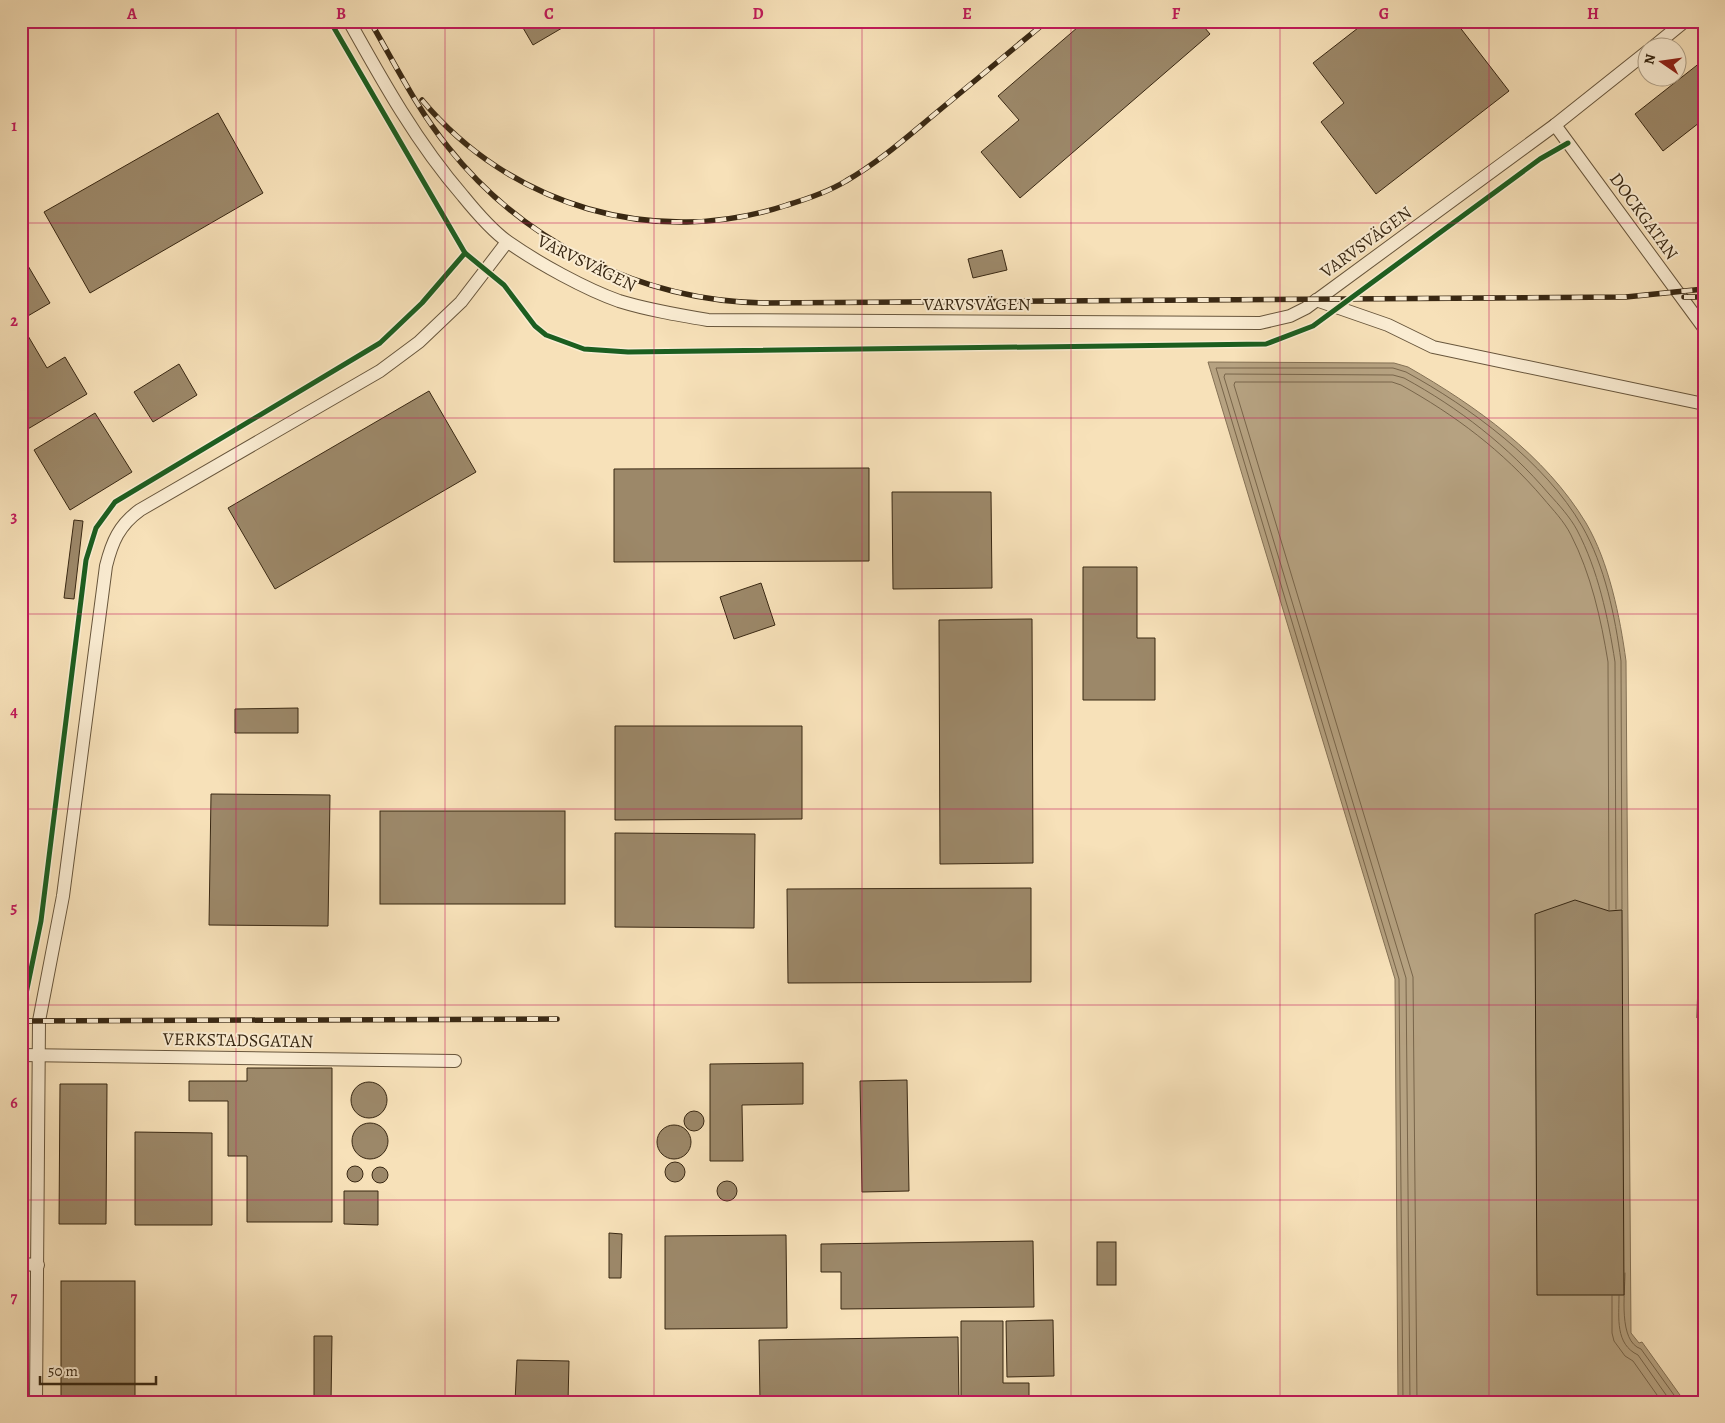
<svg xmlns="http://www.w3.org/2000/svg" width="1725" height="1423" font-family="Alegreya,serif">
<rect width="100%" height="100%" fill="#f7e1b9"/>
<filter id="stains"><feTurbulence type="fractalNoise" baseFrequency=".004" numOctaves="4"/><feColorMatrix values="0 0 0 0 .2 0 0 0 0 .09 0 0 0 0 .02 0 0 0 .5 -.17"/></filter>
<radialGradient id="worn" r=".72"><stop offset=".6" stop-color="#630" stop-opacity="0"/><stop offset="1" stop-color="#630" stop-opacity=".3"/></radialGradient>
<path fill="#b6a281" stroke="#847155" d="M1208,362L1394,363L1408,367C1476,406 1545,455 1586,523C1609,562 1620,617 1626,661L1631,1333L1639,1343L1642,1342L1685,1402H1398L1395,979Z"/>
<g fill="none" stroke-linecap="round" stroke-linejoin="round">
<g stroke="#78654a" stroke-width="1">
<path d="M1625,1273C1625,1294 1618,1341 1641,1349L1679,1402"/>
<path d="M1612,1296V1333L1614,1341L1625,1356L1633,1361L1662,1402"/>
<path d="M1619,1296C1619,1318 1615,1344 1638,1355L1671,1402"/>
<path d="M1403,1402L1399,979L1216,368H1393L1406,372C1470,407 1545,462 1582,526C1605,566 1615,616 1621,661L1622,909"/>
<path d="M1410,1402L1406,978L1224,377L1225,374L1393,375L1404,378C1459,408 1508,446 1549,494C1559,505 1570,517 1577,530C1598,570 1608,617 1615,662L1616,909"/>
<path d="M1417,1402L1413,977L1234,385L1235,382H1392L1401,385C1455,415 1503,451 1543,498C1553,510 1564,521 1571,535C1591,574 1601,619 1608,662L1609,910"/>
</g>
</g>
<g fill="#9c8869" stroke="#392813">
<path d="M519,21H574L533,45Z"/>
<path d="M1085,21H1171L1176,27L1182,21H1199L1210,34L1020,198L981,152L1019,120L998,96Z"/>
<path d="M1367,21H1455L1509,91L1376,194L1321,122L1344,103L1313,63Z"/>
<path d="M1701,62L1704,66V119L1663,151L1635,114Z"/>
<path d="M218,113L263,193L90,293L44,212Z"/>
<path d="M1002,250L1007,270L973,278L968,259Z"/>
<path d="M21,254L50,303L21,320Z"/>
<path d="M21,324L47,368L65,357L87,394L21,433Z"/>
<path d="M179,364L197,395L153,422L134,392Z"/>
<path d="M429,391L476,472L275,589L228,508Z"/>
<path d="M95,413L132,472L70,510L34,450Z"/>
<path d="M869,468V561L614,562V469Z"/>
<path d="M892,492H991L992,588L893,589Z"/>
<path d="M74,520L83,521L74,599L64,598Z"/>
<path d="M1083,567H1137V638H1155V700H1083Z"/>
<path d="M761,583L775,625L734,639L720,597Z"/>
<path d="M1032,619L1033,863L940,864L939,620Z"/>
<path d="M298,708V733H235V709Z"/>
<path d="M615,726H802V819L615,820Z"/>
<path d="M211,794L330,795L328,926L209,925Z"/>
<rect x="380" y="811" width="185" height="93"/>
<path d="M615,833L755,834L754,928L615,927Z"/>
<path d="M1031,888V982L788,983L787,889Z"/>
<path d="M1575,900L1609,911L1622,910L1624,1295H1537L1535,914Z"/>
<path d="M1699,939H1704V1018H1697Z"/>
<path d="M803,1063V1104L742,1105L743,1161H710V1064Z"/>
<path d="M247,1068H332V1222H247V1156H228V1101H189V1081H247Z"/>
<path d="M907,1080L909,1191L862,1192L860,1081Z"/>
<circle cx="369" cy="1100" r="18"/>
<path d="M60,1084H107L106,1224H59Z"/>
<circle cx="694" cy="1121" r="10"/>
<circle cx="370" cy="1141" r="18"/>
<circle cx="674" cy="1142" r="17"/>
<path d="M135,1132L212,1133V1225H135Z"/>
<circle cx="675" cy="1172" r="10"/>
<circle cx="355" cy="1174" r="8"/>
<circle cx="380" cy="1175" r="8"/>
<circle cx="727" cy="1191" r="10"/>
<path d="M344,1191H378V1225L344,1224Z"/>
<path d="M609,1233L622,1234L621,1278H609Z"/>
<path d="M786,1235L787,1328L665,1329V1236Z"/>
<path d="M1033,1241L1034,1307L841,1309V1272H821V1244Z"/>
<rect x="1097" y="1242" width="19" height="43"/>
<rect x="61" y="1281" width="74" height="121"/>
<path d="M1053,1320L1054,1376L1007,1377L1006,1321Z"/>
<path d="M961,1321H1003V1383H1029V1402H961Z"/>
<path d="M314,1336H332L331,1402H314Z"/>
<path d="M958,1337L959,1402H760L759,1340Z"/>
<path d="M517,1360L569,1361L568,1402H515Z"/>
</g>
<g fill="none" stroke-linecap="round" stroke-linejoin="round">
<defs>
<g id="street">
<path d="M349,21C383,82 417,143 463,196C476,212 491,230 508,242C538,263 585,289 619,301C648,310 678,315 708,320L1260,323L1290,316L1306,308L1555,125L1648,51"/>
<path d="M1652,48L1685,21"/>
<path d="M1555,125L1704,328"/>
<path d="M1316,300L1388,325L1433,347L1704,404"/>
<path d="M21,1055L455,1061"/>
<path d="M21,1264L38,1265"/>
<path d="M36,1402L39,1021L63,896L106,566C112,542 119,525 140,510L380,371L419,342L461,302L507,242"/>
</g>
</defs>
<use href="#street" stroke="#68563c" stroke-width="14"/>
<use href="#street" stroke="#faecd2" stroke-width="12"/>
<defs>
<g id="rail">
<path d="M370,21C395,64 417,109 448,147C524,243 642,301 764,303L1626,297L1704,289"/>
<path d="M422,100C510,206 655,249 787,205C807,199 828,192 846,181C879,162 907,137 936,113C973,82 1010,52 1047,21"/>
<path d="M1684,297H1704"/>
<path d="M21,1021L557,1019"/>
</g>
</defs>
<use href="#rail" stroke="#392813" stroke-width="5.5"/>
<use href="#rail" stroke="#faecd2" stroke-width="4" stroke-dasharray="11" stroke-linecap="butt"/>
<defs>
<g id="cycleway">
<path d="M465,253L504,285L535,326L546,335L584,349L628,352L1266,344L1313,326L1540,159L1568,143"/>
<path d="M21,1018L41,921L86,560L96,528L115,502L380,343L422,303L465,253L330,21"/>
<path d="M21,1281L23,1402"/>
</g>
</defs>
<use href="#cycleway" stroke="#faecd2" stroke-width="8"/>
<use href="#cycleway" stroke="#1b5e20" stroke-width="5"/>
</g>
<path fill="none" stroke="#c2185b" stroke-width="1" stroke-opacity="0.55" d="M236,21V1402M445,21V1402M654,21V1402M862,21V1402M1071,21V1402M1280,21V1402M1489,21V1402M21,223H1704M21,418H1704M21,614H1704M21,809H1704M21,1005H1704M21,1200H1704"/>
<g text-anchor="middle" dominant-baseline="central" stroke-width="4" stroke-linejoin="round" paint-order="stroke">
<g font-size="18" fill="#392813" stroke="#faecd2">
<text transform="translate(1644 216) rotate(54)">DOCKGATAN</text>
<text transform="translate(1366 242) rotate(-36)">VARVSVÄGEN</text>
<text transform="translate(587 263) rotate(26)">VARVSVÄGEN</text>
<text x="977" y="304">VARVSVÄGEN</text>
<text transform="translate(238 1040) rotate(1)">VERKSTADSGATAN</text>
</g>
</g>
<rect width="1725" height="1423" fill="none" stroke="#f7e1b9" stroke-width="55"/>
<g transform="translate(1662 62) rotate(283)"><circle r="24" fill="#faecd2" stroke="#ad9e86"/>
<path d="M0-4L9 19L0 12L-9 19Z" fill="#8f2418"/>
<text y="-8" font-size="14" font-weight="bold" text-anchor="middle" fill="#392813">N</text>
</g>
<path d="M40 1376v8h116v-8" fill="none" stroke="#392813" stroke-width="2.5"/>
<text x="48" y="1376" font-size="15" fill="#392813" stroke="#faecd2" stroke-width="4" paint-order="stroke">50 m</text>
<rect x="28" y="28" width="1670" height="1368" fill="none" stroke="#c2185b" stroke-width="2"/>
<g font-size="16" text-anchor="middle" font-weight="bold" fill="#c2185b">
<text x="132" y="19">A</text>
<text x="341" y="19">B</text>
<text x="549" y="19">C</text>
<text x="758" y="19">D</text>
<text x="967" y="19">E</text>
<text x="1176" y="19">F</text>
<text x="1384" y="19">G</text>
<text x="1593" y="19">H</text>
<text x="14" y="131">1</text>
<text x="14" y="326">2</text>
<text x="14" y="522">3</text>
<text x="14" y="717">4</text>
<text x="14" y="913">5</text>
<text x="14" y="1108">6</text>
<text x="14" y="1303">7</text>
</g>
<rect width="100%" height="100%" filter="url(#stains)"/>
<rect width="100%" height="100%" fill="url(#worn)"/>
</svg>
